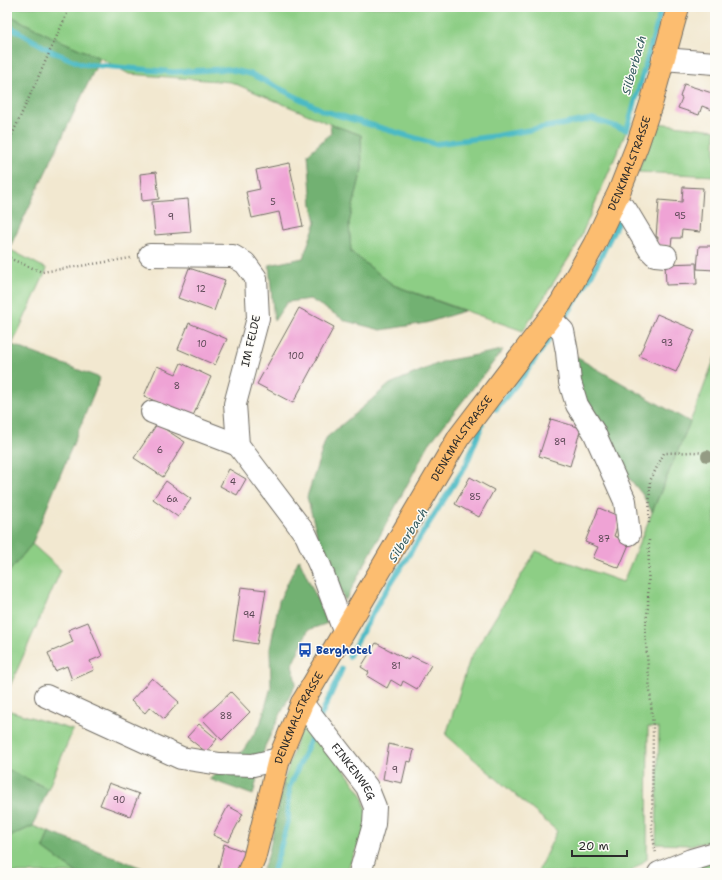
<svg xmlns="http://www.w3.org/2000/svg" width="722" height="880" font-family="'Shantell Sans',sans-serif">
<rect width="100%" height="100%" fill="#fdfcf7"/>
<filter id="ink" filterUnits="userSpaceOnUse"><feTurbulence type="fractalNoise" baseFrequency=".025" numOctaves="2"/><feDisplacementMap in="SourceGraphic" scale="8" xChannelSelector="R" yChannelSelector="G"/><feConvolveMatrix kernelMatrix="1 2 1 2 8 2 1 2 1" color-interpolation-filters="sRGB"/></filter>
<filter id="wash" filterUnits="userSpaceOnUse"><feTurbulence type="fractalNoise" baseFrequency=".012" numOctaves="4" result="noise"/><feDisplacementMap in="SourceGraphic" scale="16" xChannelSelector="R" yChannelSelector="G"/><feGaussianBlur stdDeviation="0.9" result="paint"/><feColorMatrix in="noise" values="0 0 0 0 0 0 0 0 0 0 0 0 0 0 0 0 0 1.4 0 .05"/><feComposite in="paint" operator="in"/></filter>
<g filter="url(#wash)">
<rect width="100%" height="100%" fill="#f2e8d0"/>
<g fill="#8dce85" stroke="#5c7c58">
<path d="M7,7H660L627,130L577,245L523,331L393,285L351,252L349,223L362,169L361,135L330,124L231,82L129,74L100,58L52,37L7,14Z"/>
<path d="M657,123L715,130V176L638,172L642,160Z"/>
<path d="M7,248L47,269L12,345L7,343Z"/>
<path d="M715,357V841L690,845L656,844L659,728L648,727L647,859L629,873H537L557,831L446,735L470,659L536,551L623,582L697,405Z"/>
<path d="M32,544L61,570L7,693V574Z"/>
<path d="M7,710L73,730L48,789L7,769Z"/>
<path d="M305,714L362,795L369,822L346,873H273L288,822L283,784Z"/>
<path d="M33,826L49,832L43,848L77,873H7V838Z"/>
<path d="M715,860V873H677Z"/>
</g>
<g fill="#72b172" stroke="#4e6e4e">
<path d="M7,14L52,37L100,58L9,249L7,248Z"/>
<path d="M330,124L361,135L362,169L349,223L351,252L393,285L464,311L426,323L381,330L346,321L310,299L287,302L274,321L269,265L303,258L316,222L312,205L308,154L331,133Z"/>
<path d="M7,343L100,378L32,544L7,574Z"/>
<path d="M503,350L429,444L345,601L319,541L307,497L326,438L390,384L444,361Z"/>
<path d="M576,357L690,422L652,512L642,494L611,456L577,382Z"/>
<path d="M299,559L328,623L308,630L292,665L296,683L265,746L253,795L209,779L242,752L260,725L271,687L270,649L279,601Z"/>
<path d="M7,769L48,789L33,826L7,838Z"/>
<path d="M283,784L289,788L288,822L273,873H261L268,856Z"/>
<path d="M49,832L155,873H77L43,848Z"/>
</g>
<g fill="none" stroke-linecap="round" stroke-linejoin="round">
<g stroke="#4cbac4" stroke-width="5.5">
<path d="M7,25L53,52L82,64L173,72L227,69L251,74L324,111L435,144L495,136L593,119L627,130L662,7"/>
<path d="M564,320L592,274L619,220"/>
<path d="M496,409L527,371L552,335"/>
<path d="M349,656L380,600L466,465L482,425"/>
<path d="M320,718L342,669"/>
<path d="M273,873L288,822L289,788L315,730"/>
</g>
</g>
<g id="blocks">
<g fill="#efa3d5">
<path d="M684,84L715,94V111L702,106L699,115L678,108L682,98L680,97Z"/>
<path d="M289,163L303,226L283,230L279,212L252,218L246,192L260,189L256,170Z"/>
<path d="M156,172L159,199L142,201L140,174Z"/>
<path d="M683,187L703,188L700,232L682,230L681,238H672L671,246L657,245L658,237H656L659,200L682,202Z"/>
<path d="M188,199L191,232L155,235L152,202Z"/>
<path d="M699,246H715V270L697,269Z"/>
<path d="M696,263L697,284L666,285L665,264Z"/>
<path d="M189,268L225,280L214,311L178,298Z"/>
<path d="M299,308L334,327L293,403L257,384Z"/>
<path d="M657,314L695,330L676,372L639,356Z"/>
<path d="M189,323L227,339L215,365L178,349Z"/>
<path d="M181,363L211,377L192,418L144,396L157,366L176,374Z"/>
<path d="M551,419L581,428L570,466L539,456Z"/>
<path d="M157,424L185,442L163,477L134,458Z"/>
<path d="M229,469L246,479L237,495L220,486Z"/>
<path d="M470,477L494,490L479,517L455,504Z"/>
<path d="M166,481L191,499L178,517L153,499Z"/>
<path d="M599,508L621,517L614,536L630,542L619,568L593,558L598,547L585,542Z"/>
<path d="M241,587L266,590L257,644L233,640Z"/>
<path d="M88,622L102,656L90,661L94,670L72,680L67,666L55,671L48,653L73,642L68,630Z"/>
<path d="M376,643L408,660L411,656L431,665L417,689L403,681L401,686L391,680L387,688L367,676L369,672L361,667Z"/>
<path d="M152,678L179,702L164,719L150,707L145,713L131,701Z"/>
<path d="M231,692L250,712L222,740L202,719Z"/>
<path d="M199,724L217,739L206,752L187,737Z"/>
<path d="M389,744L414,750L411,762L407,761L402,783L383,779Z"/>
<path d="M109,783L139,794L130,816L100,805Z"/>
<path d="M228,806L243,814L228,842L213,835Z"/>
<path d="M224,844L246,852L239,873H217Z"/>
</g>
</g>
</g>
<g filter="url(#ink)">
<use href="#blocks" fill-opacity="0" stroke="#716d65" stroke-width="1"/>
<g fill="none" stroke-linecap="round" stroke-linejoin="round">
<defs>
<g id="minor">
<path d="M663,59L715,63"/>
<path d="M614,202L626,210L650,250L655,255L666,256"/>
<path d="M150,255L233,256L245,263L256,278L258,318L235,404L238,445L306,535L320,566L344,631"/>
<path d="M550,318L563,331L567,352L570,382L577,405L594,432L625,501L629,534"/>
<path d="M152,412L238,445"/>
<path d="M46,696L181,758L220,764L253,765L279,759"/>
<path id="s1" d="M302,703L367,787L375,807L374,824L360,873"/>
<path d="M659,873L691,860L715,853"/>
</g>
<g id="major">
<path id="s2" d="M248,873L254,859L279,759L302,703L459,437L561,303L594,245L619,192L637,146L651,104L678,7"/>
</g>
</defs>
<use href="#minor" stroke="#716d65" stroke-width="24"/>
<use href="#major" stroke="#716d65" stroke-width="24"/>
<g stroke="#716d65" stroke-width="2.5" stroke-dasharray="1 3" stroke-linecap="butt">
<path d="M7,146L70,7"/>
<path d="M7,255L11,259L42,272L131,258"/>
<path d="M649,523L650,481L664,453L694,452L715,454"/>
<path d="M649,540L648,607L645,631L653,727L652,832L656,854"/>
</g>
<use href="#minor" stroke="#fff" stroke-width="22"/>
<use href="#major" stroke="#fcbd6f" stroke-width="22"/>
</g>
<circle fill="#949b84" cx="707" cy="456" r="6"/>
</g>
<defs>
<symbol id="bus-bare" viewBox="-9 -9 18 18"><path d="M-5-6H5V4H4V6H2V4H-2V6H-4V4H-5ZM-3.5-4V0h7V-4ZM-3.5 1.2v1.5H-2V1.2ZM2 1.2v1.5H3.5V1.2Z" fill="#1a4fb4" stroke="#fdfcf7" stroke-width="2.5" paint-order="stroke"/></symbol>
</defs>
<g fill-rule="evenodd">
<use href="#bus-bare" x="295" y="640" width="20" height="20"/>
</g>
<g text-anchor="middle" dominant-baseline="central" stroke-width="3" stroke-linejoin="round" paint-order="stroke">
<g font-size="9" fill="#5c4956">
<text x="273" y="202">5</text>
<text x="680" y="216">95</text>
<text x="171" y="217">9</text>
<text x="201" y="289">12</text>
<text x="667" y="343">93</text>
<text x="202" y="344">10</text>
<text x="296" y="356">100</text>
<text x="177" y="386">8</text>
<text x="560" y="442">89</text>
<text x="160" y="450">6</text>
<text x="233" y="482">4</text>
<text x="475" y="497">85</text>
<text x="172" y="499">6a</text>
<text x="604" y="539">87</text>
<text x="249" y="615">94</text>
<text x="396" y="666">81</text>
<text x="226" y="716">88</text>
<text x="395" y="770">9</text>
<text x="119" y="800">90</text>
</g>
<g font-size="11" fill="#2b2b2b" stroke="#fdfcf7">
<text stroke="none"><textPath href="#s2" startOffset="812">DENKMALSTRASSE</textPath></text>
<text transform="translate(251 341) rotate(-77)">IM FELDE</text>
<text stroke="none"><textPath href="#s2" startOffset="488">DENKMALSTRASSE</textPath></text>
<text stroke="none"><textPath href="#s2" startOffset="164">DENKMALSTRASSE</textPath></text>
<text stroke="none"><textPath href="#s1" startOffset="86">FINKENWEG</textPath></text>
</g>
<g font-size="11" font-weight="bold" fill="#164399" stroke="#fdfcf7" text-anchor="start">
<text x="316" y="650">Berghotel</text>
</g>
<g font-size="12" font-style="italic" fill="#375d61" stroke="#fdfcf7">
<text transform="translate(634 65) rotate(-74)">Silberbach</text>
<text transform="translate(408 535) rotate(-57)">Silberbach</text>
</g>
</g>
<rect width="722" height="880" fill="none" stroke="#fdfcf7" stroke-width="24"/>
<path d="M572 850v6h55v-6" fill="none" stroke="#2b2b2b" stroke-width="2"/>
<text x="578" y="850" font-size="12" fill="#2b2b2b" stroke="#fdfcf7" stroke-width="3" paint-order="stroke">20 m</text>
</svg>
